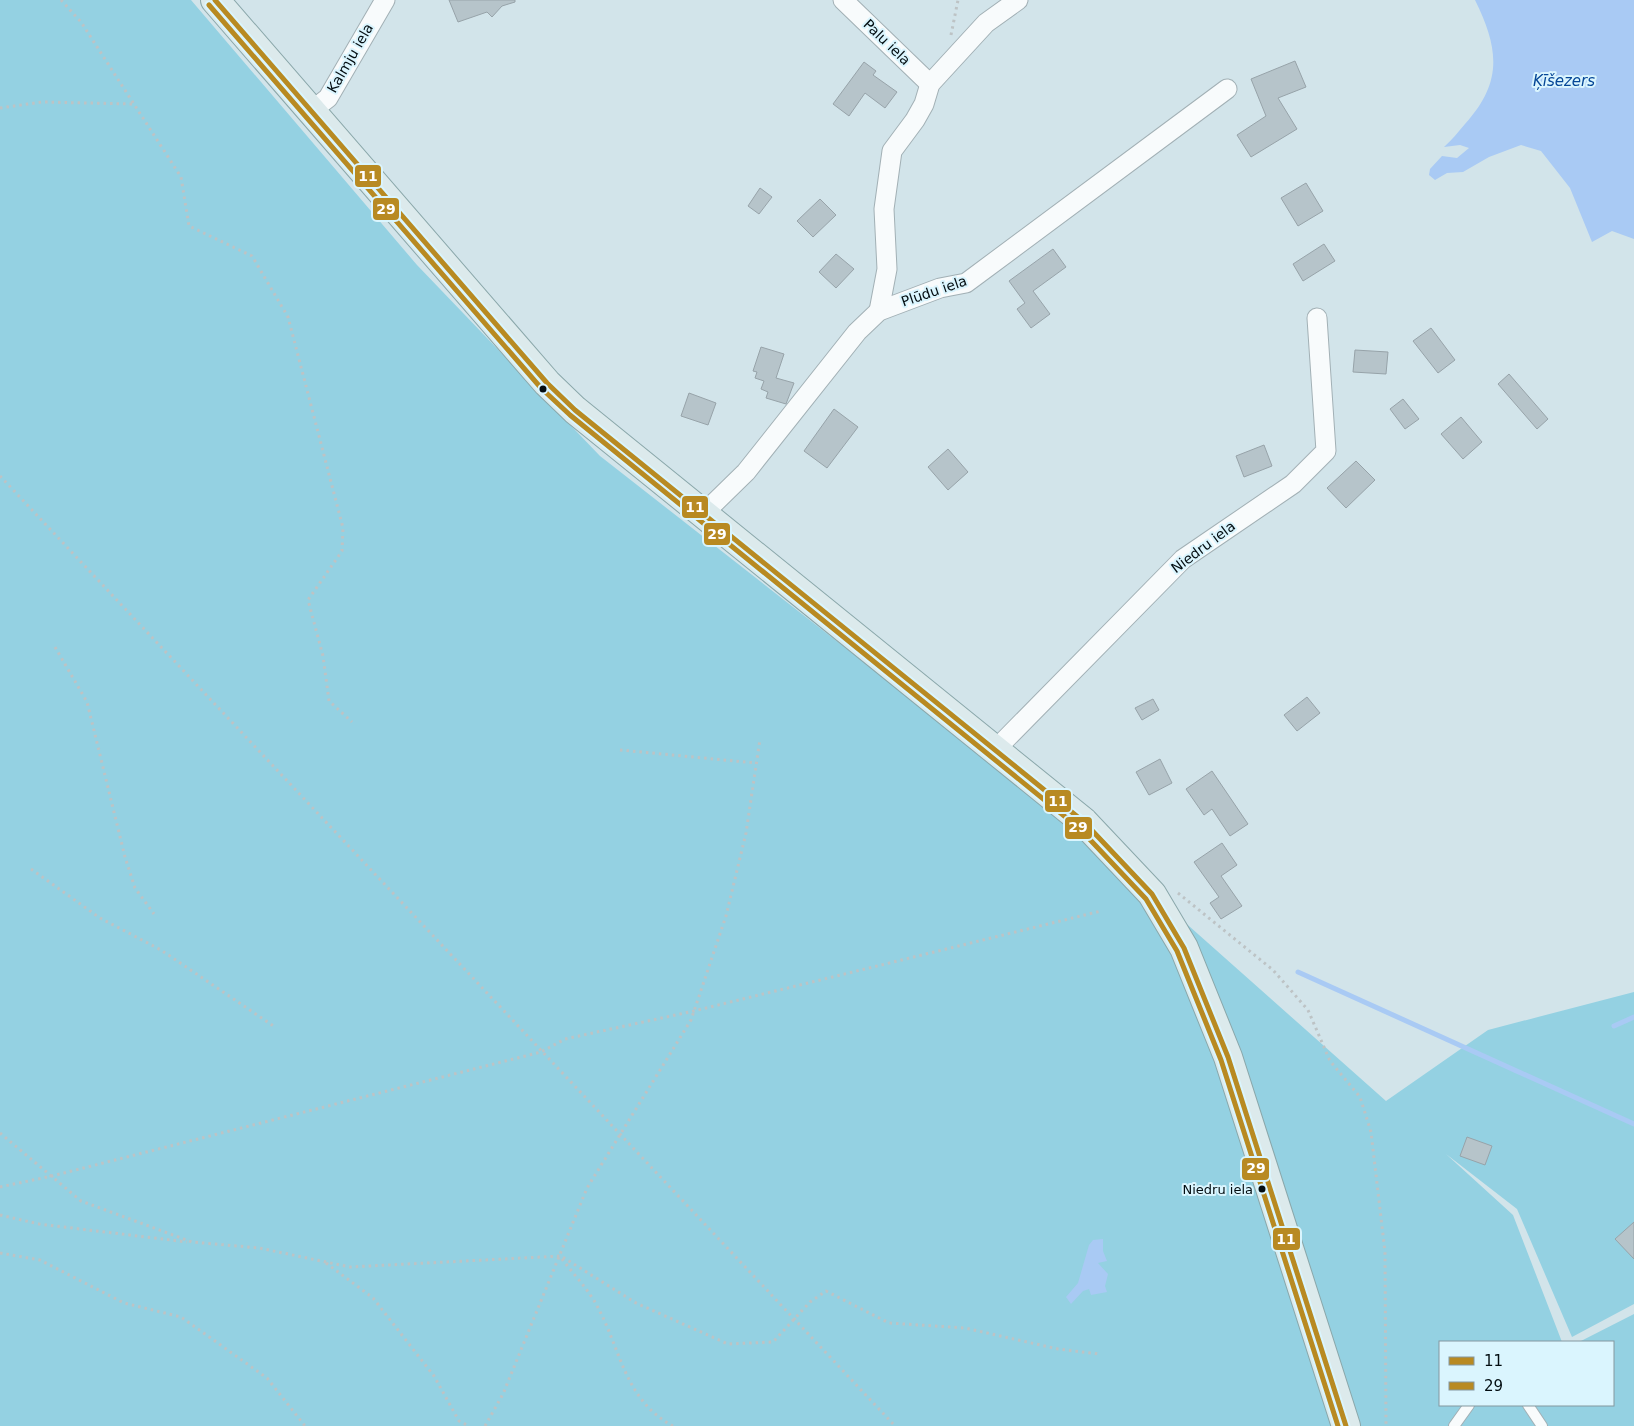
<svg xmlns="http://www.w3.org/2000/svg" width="1634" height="1426" font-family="'DejaVu Sans',sans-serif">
<rect width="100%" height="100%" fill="#d2e4ea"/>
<path fill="#94d1e2" d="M0,0H191L417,265L600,456L1100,847L1386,1101L1488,1030L1634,992V1304L1572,1337L1517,1209L1446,1154L1513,1215L1562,1342H1440V1405H1613V1342H1579L1634,1314V1426H0Z"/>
<g fill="#a9caf4">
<path d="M1475,0H1634V239L1612,231L1592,242L1570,188L1541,151L1521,145L1489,157L1463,172L1447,173L1435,180L1429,175L1430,169L1442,156L1457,158L1469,148L1460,145L1444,147C1452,140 1458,132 1465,124C1503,82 1499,49 1475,0Z"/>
<path d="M1103,1239V1251L1107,1261L1098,1263L1108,1274L1105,1286L1107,1292L1091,1295L1089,1289L1083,1291L1071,1304L1066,1297L1078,1283L1089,1245L1093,1240Z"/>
</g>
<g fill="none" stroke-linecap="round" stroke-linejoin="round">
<g stroke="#a9caf4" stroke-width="5">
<path d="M1298,972L1634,1124"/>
<path d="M1614,1026L1634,1017"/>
</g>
</g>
<g fill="#b6c4ca" stroke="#97a3a9">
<path d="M449,0H515V2L502,6L492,17L487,12L458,22Z"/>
<path d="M1295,61L1306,87L1278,98L1297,129L1251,157L1237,135L1266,116L1251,79Z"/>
<path d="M864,62L876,71L873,75L897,92L885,108L865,93L849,116L833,104Z"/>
<path d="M1306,183L1323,211L1298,226L1281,198Z"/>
<path d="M760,188L772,197L759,214L748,206Z"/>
<path d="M820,199L836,215L813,237L797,221Z"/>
<path d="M1324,244L1335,261L1303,281L1293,264Z"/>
<path d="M1053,249L1066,267L1033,291L1050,314L1031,328L1017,309L1025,303L1009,281Z"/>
<path d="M836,254L854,269L836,288L819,272Z"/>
<path d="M1431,328L1455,360L1438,373L1413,341Z"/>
<path d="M761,347L784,354L776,378L794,383L786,404L766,398L768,392L761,389L764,381L755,378L757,372L753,371Z"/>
<path d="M1355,350L1388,352L1386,374L1353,372Z"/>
<path d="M1509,374L1548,419L1537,429L1498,384Z"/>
<path d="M689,393L716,403L708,425L681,416Z"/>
<path d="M1403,399L1419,419L1405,429L1390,409Z"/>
<path d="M834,409L858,427L827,468L804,451Z"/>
<path d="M1461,417L1482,442L1463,459L1441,434Z"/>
<path d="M1264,445L1272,466L1244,477L1236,456Z"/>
<path d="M948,449L968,472L948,490L928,467Z"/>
<path d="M1356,461L1375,480L1346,508L1327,488Z"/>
<path d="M1307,697L1320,713L1297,731L1284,715Z"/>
<path d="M1153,699L1159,710L1142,720L1135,708Z"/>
<path d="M1160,759L1172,783L1149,795L1136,772Z"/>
<path d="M1212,771L1248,824L1230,836L1212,809L1204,815L1186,789Z"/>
<path d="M1222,843L1237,865L1221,876L1242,906L1221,919L1210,903L1219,897L1194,862Z"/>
<path d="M1467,1137L1492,1146L1485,1165L1460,1156Z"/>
<path d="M1634,1222V1259L1615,1239Z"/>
</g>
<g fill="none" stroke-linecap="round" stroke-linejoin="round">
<defs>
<g id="service">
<path d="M1528,1405L1542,1426"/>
<path d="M1454,1426L1469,1405"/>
</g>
<g id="minor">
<path d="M843,0L930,84"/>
<path d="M310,112L328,98L385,0"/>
<path d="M879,311L887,269L884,209L892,151L915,120L924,104L930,84L986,23L1018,0"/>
<path d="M703,514L746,472L857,332L879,311L940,288L966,283L1227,89"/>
<path d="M996,749L1183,559L1293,484L1326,451L1317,318"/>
</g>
<path id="primary" d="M215,0L547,383L575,410L1084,822L1152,894L1184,948L1228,1057L1346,1426"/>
</defs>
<use href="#service" stroke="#a2b0b5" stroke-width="12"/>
<use href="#minor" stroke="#a2b0b5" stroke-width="21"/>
<use href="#primary" stroke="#8aa7aa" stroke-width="30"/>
<g stroke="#bdc3c5" stroke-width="3" stroke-dasharray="2.5 4" stroke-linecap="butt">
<path d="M61,0L81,22L181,177L189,226L252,256L288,317L343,528L342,551L308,600L323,656L329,701L352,722"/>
<path d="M951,35L958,0"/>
<path d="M0,108L42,102L133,104"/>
<path d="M0,476L895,1426"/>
<path d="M55,647L87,702L125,857L135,888L154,914"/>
<path d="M620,750L756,763"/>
<path d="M31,869L100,918L161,950L275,1027"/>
<path d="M1178,893L1273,970L1308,1010L1330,1061L1360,1097L1371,1132L1385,1252L1386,1426"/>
<path d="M0,1133L81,1201L192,1242L259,1248L350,1267L561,1256L636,1303L728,1344L773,1342L810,1302L826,1291L889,1323L965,1328L1058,1349L1099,1354"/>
<path d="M0,1187L52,1176L541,1052L565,1039L694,1011L1101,911"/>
<path d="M0,1215L39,1224L187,1242"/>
<path d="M0,1253L40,1260L124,1303L181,1317L267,1378L305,1426"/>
<path d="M562,1259C572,1272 584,1285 593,1299C621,1344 621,1398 673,1426"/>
<path d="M326,1263L373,1298L434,1376L459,1421L469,1426"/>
<path d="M485,1426L503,1394L587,1188L691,1020L726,916L746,833L760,739"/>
</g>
<use href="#service" stroke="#f8fbfc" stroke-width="10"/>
<use href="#minor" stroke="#f8fbfc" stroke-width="19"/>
<use href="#primary" stroke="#dceaec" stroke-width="28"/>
<defs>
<path id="bus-1" d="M215,0L547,383L575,410L1084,822L1152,894L1184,948L1228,1057L1346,1426"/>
<path id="bus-2" d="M209,5L541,388L570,415L1079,828L1146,899L1177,951L1221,1060L1338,1426"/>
</defs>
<use href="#bus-1" stroke="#daf5fe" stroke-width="9"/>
<use href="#bus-2" stroke="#daf5fe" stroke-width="9"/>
<use href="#bus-1" stroke="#b88a22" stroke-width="5"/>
<use href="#bus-2" stroke="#b88a22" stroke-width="5"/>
</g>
<g fill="#030d11" stroke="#daf5fe" stroke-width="2">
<circle cx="543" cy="389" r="4.5"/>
<circle cx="1262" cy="1189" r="4.5"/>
</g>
<g text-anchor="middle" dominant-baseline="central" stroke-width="4" stroke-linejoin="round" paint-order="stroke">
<g font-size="13" fill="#030d11" stroke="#daf5fe" text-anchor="end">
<text x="1253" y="1189">Niedru iela</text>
</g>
<g font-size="14" fill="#030d11" stroke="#daf5fe">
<text transform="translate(887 42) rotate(44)">Palu iela</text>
<text transform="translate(350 58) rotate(-60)">Kalmju iela</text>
<text transform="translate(934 291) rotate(-19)">Plūdu iela</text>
<text transform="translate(1203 547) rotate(-37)">Niedru iela</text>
</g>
<g font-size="15" font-style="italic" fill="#054797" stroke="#daf5fe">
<text x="1564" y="81">Ķīšezers</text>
</g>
</g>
<g stroke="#daf5fe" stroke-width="2">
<rect x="354" y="164" width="28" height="24" rx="5" fill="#b88a22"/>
<rect x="372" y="197" width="28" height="24" rx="5" fill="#b88a22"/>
<rect x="681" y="495" width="28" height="24" rx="5" fill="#b88a22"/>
<rect x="703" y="522" width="28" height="24" rx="5" fill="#b88a22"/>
<rect x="1044" y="789" width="28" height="24" rx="5" fill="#b88a22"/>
<rect x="1064" y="816" width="29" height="24" rx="5" fill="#b88a22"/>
<rect x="1241" y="1157" width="29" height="24" rx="5" fill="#b88a22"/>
<rect x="1272" y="1227" width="29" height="24" rx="5" fill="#b88a22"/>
</g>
<g font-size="14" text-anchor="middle" font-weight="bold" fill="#fff">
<text x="368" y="181">11</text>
<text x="386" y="214">29</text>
<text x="695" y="512">11</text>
<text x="717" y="539">29</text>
<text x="1058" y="806">11</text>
<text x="1078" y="832">29</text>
<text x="1256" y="1173">29</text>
<text x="1286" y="1244">11</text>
</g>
<rect x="1439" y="1341" width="175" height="65" fill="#daf5fe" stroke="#84989f"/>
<rect x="1449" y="1357" width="25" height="8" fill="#b88a22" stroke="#84989f"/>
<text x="1484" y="1366" font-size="15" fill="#030d11">11</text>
<rect x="1449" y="1382" width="25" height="8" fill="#b88a22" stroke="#84989f"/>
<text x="1484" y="1391" font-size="15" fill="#030d11">29</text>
</svg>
